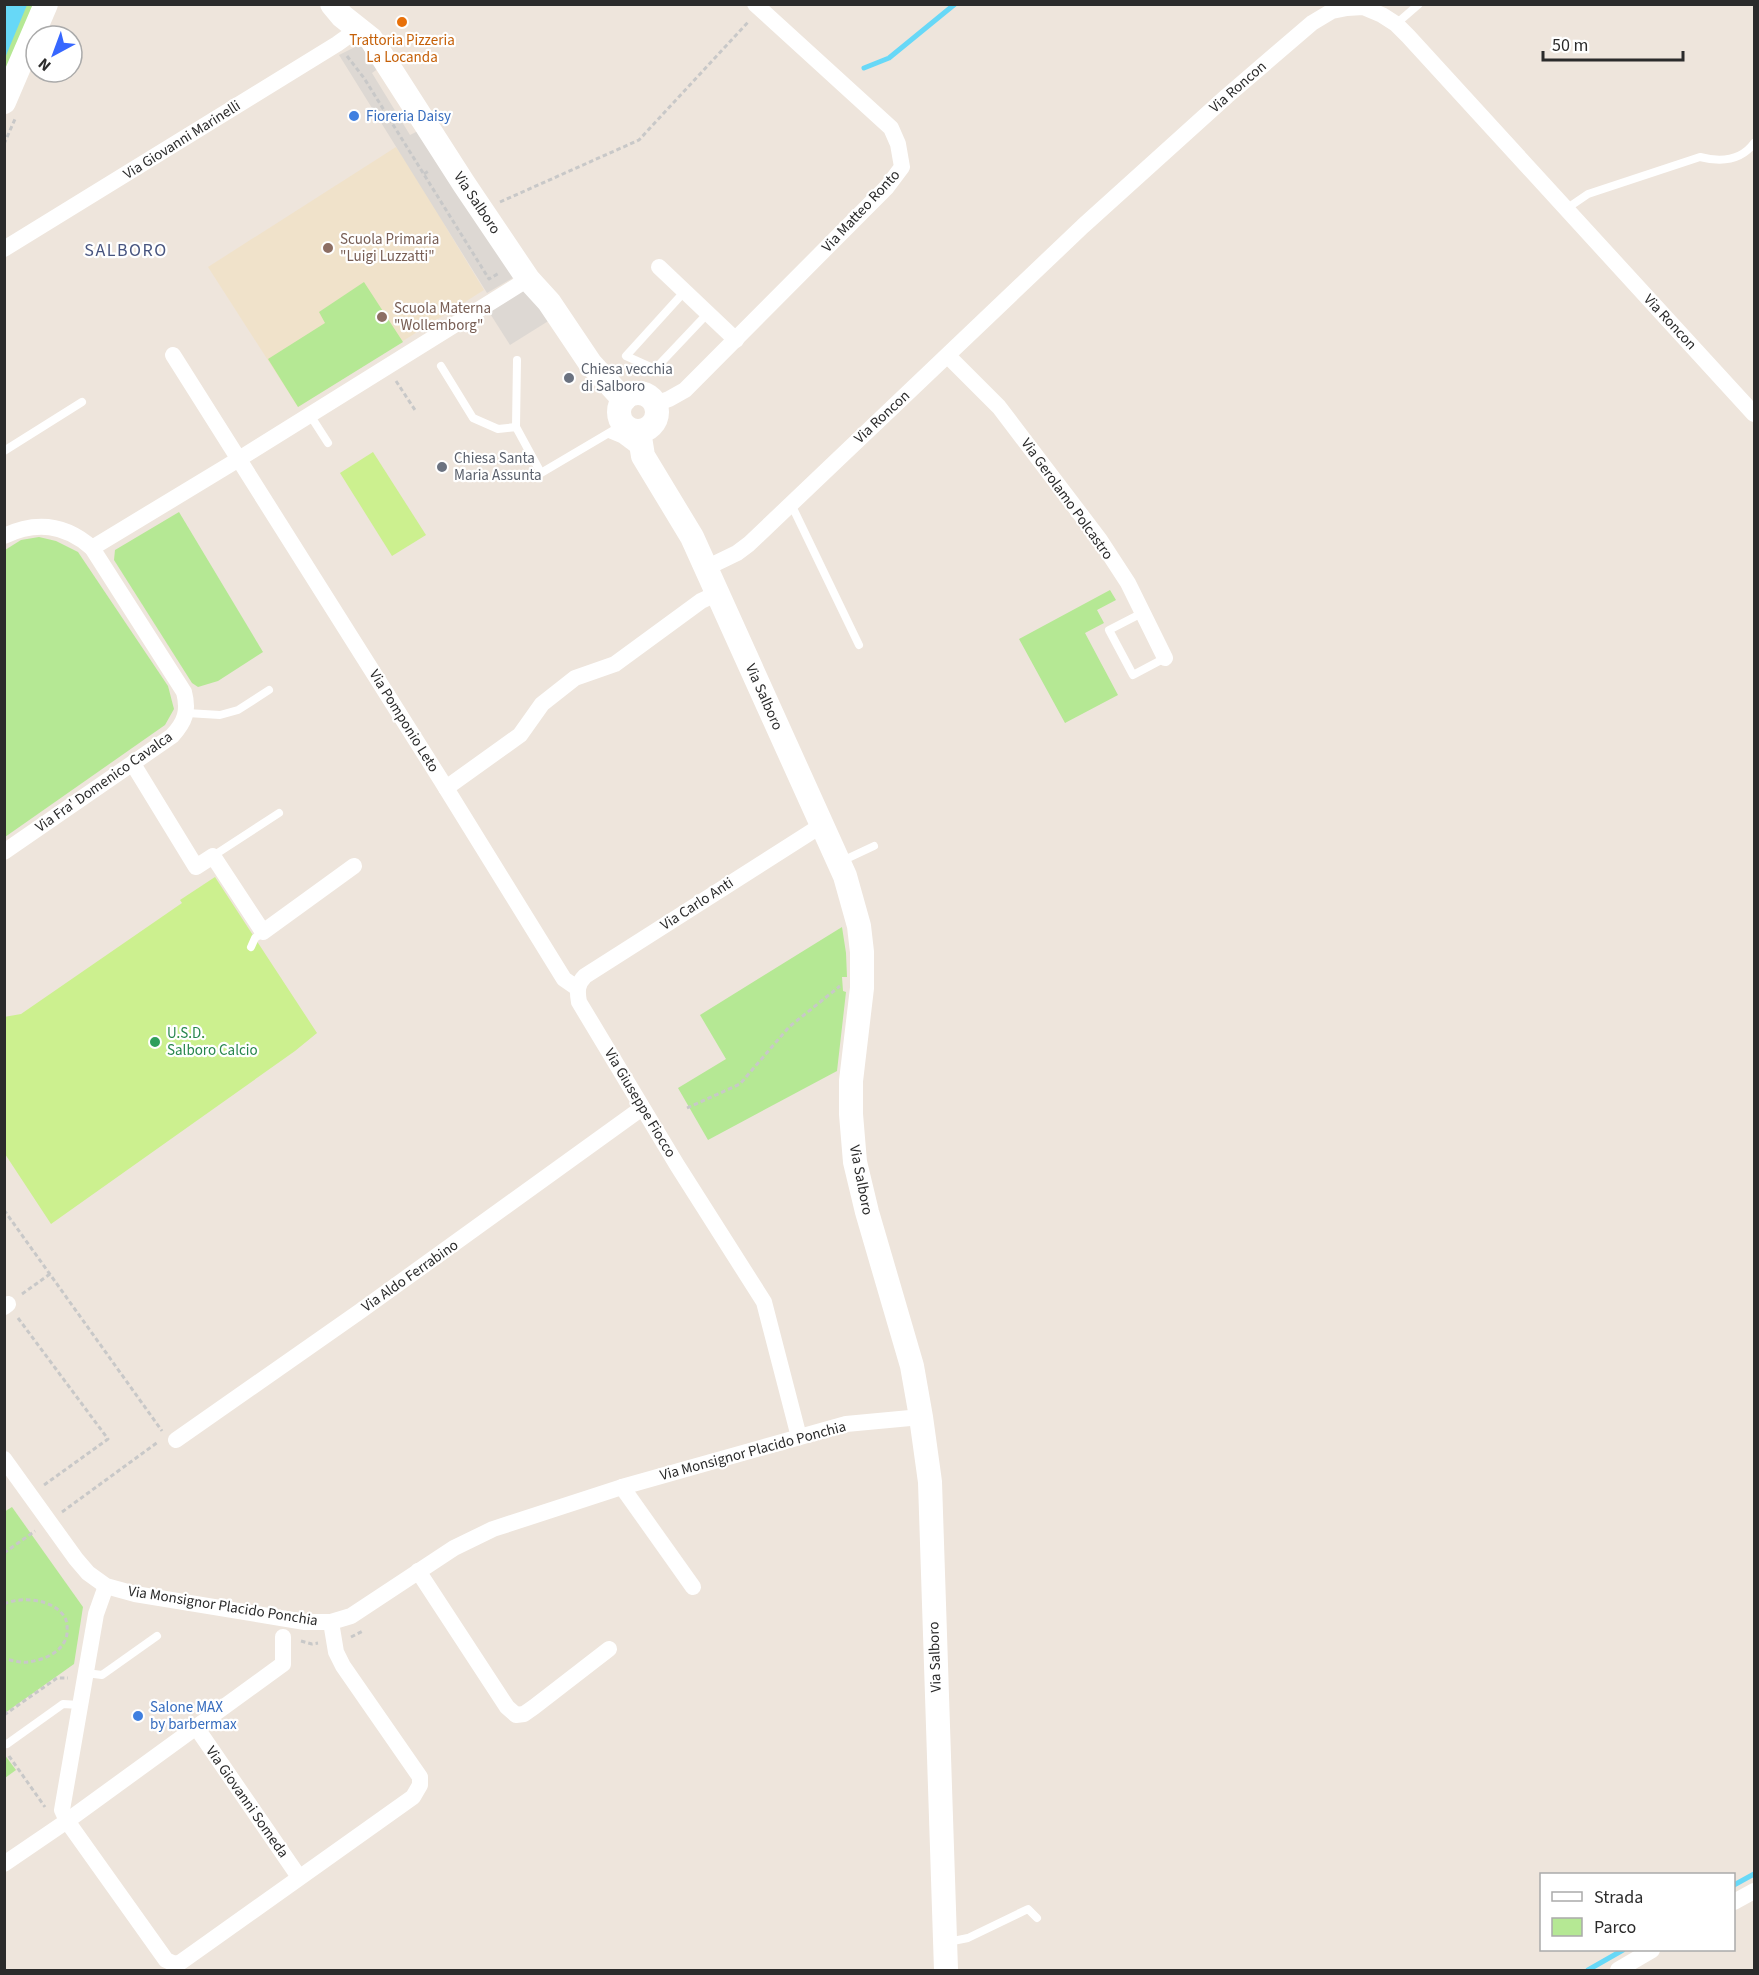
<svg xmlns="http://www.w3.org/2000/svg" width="1759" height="1975" font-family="'Source Sans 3',sans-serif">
<rect width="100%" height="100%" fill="#eee5dc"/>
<path fill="#f0e2ca" d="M396,147L424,188L447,229L484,290L298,407L208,267Z"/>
<g fill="#b5e894">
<path d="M5,5H33L5,74Z"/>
<path d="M364,282L403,342L298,407L268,359L325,323L319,312Z"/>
<path d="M179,512L263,652L218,681L198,687L192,683L114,560L115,550Z"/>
<path d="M39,537L56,541L78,552L168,686L174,709L165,725L5,837V550L21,540Z"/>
<path d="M1110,590L1116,600L1097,610L1104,623L1085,633L1118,695L1065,723L1019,639Z"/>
<path d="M842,927L846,953L847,977H842L843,991L846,992L837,1071L708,1140L678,1088L726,1059L700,1015Z"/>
<path d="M12,1507L83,1607L74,1664L5,1713L4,1512Z"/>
<path d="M4,1754L16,1770L5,1778H4Z"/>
</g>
<g fill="#ccf08f">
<path d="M373,452L426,535L392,556L340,473Z"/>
<path d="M215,877L317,1033L295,1051L51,1224L5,1154L4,1017L21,1014L182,903L180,900Z"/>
</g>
<g fill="#ddd8d3">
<path d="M359,45L364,47L379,68L372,73L410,135L418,131L516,276L487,293L339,55Z"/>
<path d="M527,288L550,320L510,345L489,312Z"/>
</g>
<path fill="#67d8f7" d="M5,4L27,5L5,58L4,5Z"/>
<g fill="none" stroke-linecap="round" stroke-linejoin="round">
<g stroke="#67d8f7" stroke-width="5">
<path d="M864,68L889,58L955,4"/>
<path d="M1734,1885L1754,1874"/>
<path d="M1588,1970L1623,1950"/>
</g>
<g stroke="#c8c8c8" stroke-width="3" stroke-dasharray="4.5 3" stroke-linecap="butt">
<path d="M347,56L364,78L489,279L499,273"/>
<path d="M4,144L15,119"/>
<path d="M424,174L430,170"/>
<path d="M500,202L639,140L749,21"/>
<path d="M396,381L415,410"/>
<path d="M687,1108L740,1084L789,1027L840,986"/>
<path d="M4,1210L162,1431"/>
<path d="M22,1294L50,1274"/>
<path d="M18,1318L108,1439L44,1485"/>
<path d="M62,1512L158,1442"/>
<path d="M4,1553L35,1531"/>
<path d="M4,1604C22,1596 52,1599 64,1616C68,1622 67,1628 67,1634C64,1652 44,1660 28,1662C21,1663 12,1660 4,1659"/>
<path d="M351,1637L363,1631"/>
<path d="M301,1641L312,1644L318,1643"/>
<path d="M4,1715L57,1678H68"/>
<path d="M9,1756L45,1807"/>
</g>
<g stroke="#fff" stroke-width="8">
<path d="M1396,24L1419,4"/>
<path d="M1566,209L1588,194L1700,157C1720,162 1741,161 1754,143"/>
<path d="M685,291L626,356L655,369L708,313"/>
<path d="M441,366L473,418L498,429L516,427L541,473L624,424"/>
<path d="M310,415L328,443"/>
<path d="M516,427L517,360"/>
<path d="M609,434L621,439L637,451"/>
<path d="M4,451L82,402"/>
<path d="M791,504L859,645"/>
<path d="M1142,613L1109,630L1133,675L1165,658"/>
<path d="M187,713L220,715L238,710L269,690"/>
<path d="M213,856L279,813"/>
<path d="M842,861L874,846"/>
<path d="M251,947L255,938L263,932"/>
<path d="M86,1673L102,1675L157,1636"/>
<path d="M7,1744L63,1704L79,1705"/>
<path d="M948,1942L968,1938L1028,1909L1037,1918"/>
</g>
<g stroke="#fff" stroke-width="16">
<path d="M4,249L337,44L351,34L357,27"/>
<path d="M659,267L736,340"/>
<path d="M173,355L441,780L564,979L577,988"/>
<path d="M948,356L999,407L1100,540L1128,583L1165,658"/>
<path d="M655,404L669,399L685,390L887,187L902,167L898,144L891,128L755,4"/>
<path d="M4,536C36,521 65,524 92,548L184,692C189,711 185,722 172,736L4,852"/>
<path d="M92,548L239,459L528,279"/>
<path d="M706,568L737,553L749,544L1083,226L1227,96L1312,23L1332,11L1347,8L1363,7L1382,15L1396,24L1408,36L1754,414"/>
<path d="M133,764L196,867L213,856L263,932L354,866"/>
<path d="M446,788L520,735L542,704L575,678L615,664L701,601L718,593"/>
<path d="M4,1307L8,1304"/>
<path d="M799,1437L764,1302L677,1165L579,1002C577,991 577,984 585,976L822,825"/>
<path d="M176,1440L359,1312L642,1108"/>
<path d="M4,1459L76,1559L88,1573L106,1586L135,1594L305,1622H331L351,1616L454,1548L493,1529L622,1487L846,1424L921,1417"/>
<path d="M622,1487L693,1587"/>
<path d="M418,1571L507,1707L516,1715L524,1714L534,1707L609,1649"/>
<path d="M106,1586L96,1614L62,1810L67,1821L166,1960L175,1964L181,1962L413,1797L420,1785V1777L343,1666L336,1652L331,1622"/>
<path d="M196,1727L299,1877"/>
<path d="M4,1864L67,1821L283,1664V1637"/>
<path d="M1734,1902L1754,1891"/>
<path d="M1618,1970L1652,1950"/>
</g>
<g stroke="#fff" stroke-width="24">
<path d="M332,4L342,16L371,39L464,184L528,279L549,302L590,363L624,400"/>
<path d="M4,102L46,4"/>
<circle cx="638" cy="412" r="19"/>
<path d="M639,431L643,456L692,537L845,876L859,926L862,952V988L851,1081V1114L855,1162L867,1212L912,1366L921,1417L930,1482L946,1970"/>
</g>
</g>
<circle fill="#e8710a" stroke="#fff" stroke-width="2" cx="402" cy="22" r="6"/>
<g fill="#3f7fe0" stroke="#fff" stroke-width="2">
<circle cx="354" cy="116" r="6"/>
<circle cx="138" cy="1716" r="6"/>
</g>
<g fill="#8d6e63" stroke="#fff" stroke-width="2">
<circle cx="328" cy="248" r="6"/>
<circle cx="382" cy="317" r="6"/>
</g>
<g fill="#6b7280" stroke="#fff" stroke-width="2">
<circle cx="569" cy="378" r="6"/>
<circle cx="442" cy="467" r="6"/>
</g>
<circle fill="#2e9e5b" stroke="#fff" stroke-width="2" cx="155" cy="1042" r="6"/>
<g text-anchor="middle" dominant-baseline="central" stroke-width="4.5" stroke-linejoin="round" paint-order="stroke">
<g font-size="15" fill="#c56008" stroke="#fff">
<text x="402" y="40">Trattoria Pizzeria<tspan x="402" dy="17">La Locanda</tspan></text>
</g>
<g font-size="15" fill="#2b2b2b" stroke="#fff">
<text transform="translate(1238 87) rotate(-41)">Via Roncon</text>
<text transform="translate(182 140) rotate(-32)">Via Giovanni Marinelli</text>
<text transform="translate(477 203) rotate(56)">Via Salboro</text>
<text transform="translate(861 211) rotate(-47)">Via Matteo Ronto</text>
<text transform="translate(1670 322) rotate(47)">Via Roncon</text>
<text transform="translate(882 417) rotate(-43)">Via Roncon</text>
<text transform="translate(1067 499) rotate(54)">Via Gerolamo Polcastro</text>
<text transform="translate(764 697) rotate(66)">Via Salboro</text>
<text transform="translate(404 721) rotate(58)">Via Pomponio Leto</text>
<text transform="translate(104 782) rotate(-35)">Via Fra' Domenico Cavalca</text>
<text transform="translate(697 904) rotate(-33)">Via Carlo Anti</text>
<text transform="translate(640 1103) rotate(59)">Via Giuseppe Fiocco</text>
<text transform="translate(861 1180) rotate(79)">Via Salboro</text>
<text transform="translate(410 1276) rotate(-35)">Via Aldo Ferrabino</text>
<text transform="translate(753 1451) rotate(-15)">Via Monsignor Placido Ponchia</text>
<text transform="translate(223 1606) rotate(9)">Via Monsignor Placido Ponchia</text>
<text transform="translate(935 1657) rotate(-92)">Via Salboro</text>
<text transform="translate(247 1802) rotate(55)">Via Giovanni Someda</text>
</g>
<g font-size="15" fill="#366cbe" stroke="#fff" text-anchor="start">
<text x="366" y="116">Fioreria Daisy</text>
<text x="150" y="1707">Salone MAX<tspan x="150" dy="17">by barbermax</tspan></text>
</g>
<g font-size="15" fill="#785e54" stroke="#fff" text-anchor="start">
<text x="340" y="239">Scuola Primaria<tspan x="340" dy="17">"Luigi Luzzatti"</tspan></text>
<text x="394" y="308">Scuola Materna<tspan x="394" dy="17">"Wollemborg"</tspan></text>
</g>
<g font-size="15" fill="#5b616d" stroke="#fff" text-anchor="start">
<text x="581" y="369">Chiesa vecchia<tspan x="581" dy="17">di Salboro</tspan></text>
<text x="454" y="458">Chiesa Santa<tspan x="454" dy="17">Maria Assunta</tspan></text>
</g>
<g font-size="15" fill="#27864d" stroke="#fff" text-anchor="start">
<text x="167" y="1033">U.S.D.<tspan x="167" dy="17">Salboro Calcio</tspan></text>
</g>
<g font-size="18" letter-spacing="1.5" fill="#47547f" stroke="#fff">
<text x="126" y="250">SALBORO</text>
</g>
</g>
<rect width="1759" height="1975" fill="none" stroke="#2b2b2b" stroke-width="12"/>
<rect x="1540" y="1873" width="195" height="78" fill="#ffffff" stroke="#aaaaaa" stroke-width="1.5"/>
<rect x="1552" y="1892" width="30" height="9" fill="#ffffff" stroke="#aaaaaa" stroke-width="1.5"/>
<text x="1594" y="1903" font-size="18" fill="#2b2b2b">Strada</text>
<rect x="1552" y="1918" width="30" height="18" fill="#b5e894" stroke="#aaaaaa" stroke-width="1.5"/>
<text x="1594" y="1933" font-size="18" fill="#2b2b2b">Parco</text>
<g transform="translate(54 54) rotate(221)"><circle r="28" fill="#ffffff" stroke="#aaaaaa" stroke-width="1.5"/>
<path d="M0-4.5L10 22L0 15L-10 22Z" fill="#3767ff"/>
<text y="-9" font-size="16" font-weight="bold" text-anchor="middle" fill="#2b2b2b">N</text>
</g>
<path d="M1543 51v9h140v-9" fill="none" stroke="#2b2b2b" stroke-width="3"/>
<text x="1552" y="51" font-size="18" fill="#2b2b2b" stroke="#ffffff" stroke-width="4.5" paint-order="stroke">50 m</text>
</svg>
